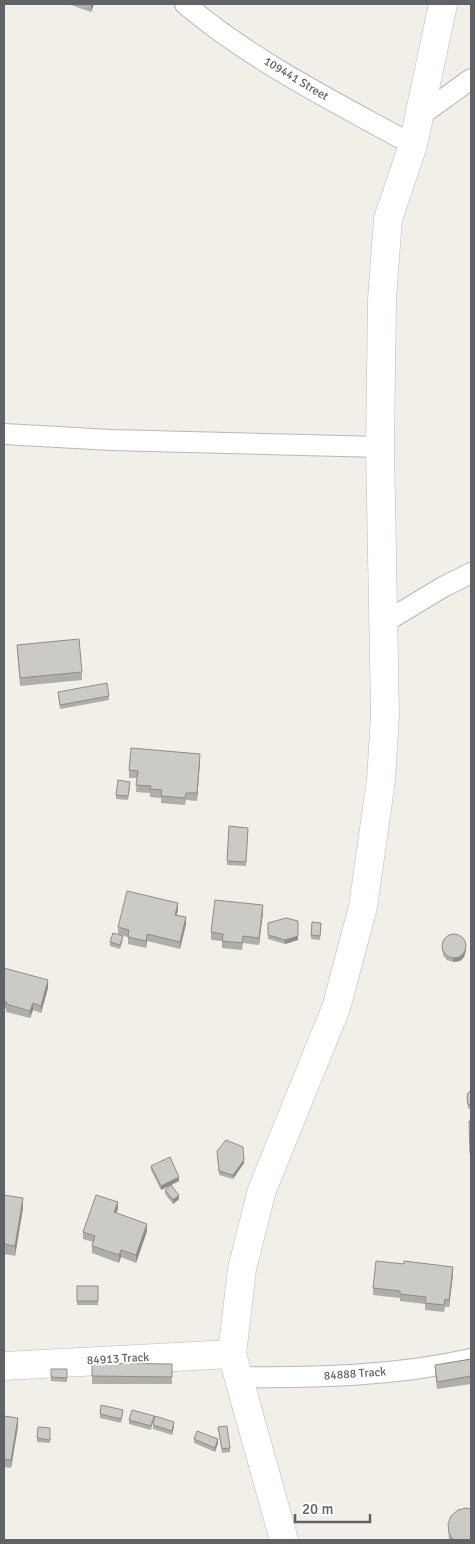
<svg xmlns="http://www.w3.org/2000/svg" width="475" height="1544" font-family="Signika,sans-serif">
<rect width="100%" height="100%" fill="#f1efe8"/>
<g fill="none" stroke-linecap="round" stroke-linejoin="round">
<defs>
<g id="street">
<path d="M185,4C254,62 335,102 413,145L424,113L471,79"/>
<path d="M4,434L111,440L380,447"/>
<path d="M385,622L443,587L471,573"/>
<path d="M238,1377C316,1378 395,1376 471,1359"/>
</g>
<g id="secondary">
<path d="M4,1366L232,1354"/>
<path d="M284,1540L232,1354L242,1269L262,1190L336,1008L363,907L381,780L385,715L380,447L382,299L388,219L413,145L443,4"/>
</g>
</defs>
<use href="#street" stroke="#b5b8bc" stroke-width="22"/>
<use href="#secondary" stroke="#b6babf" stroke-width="29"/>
<use href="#street" stroke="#fff" stroke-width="20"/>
<use href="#secondary" stroke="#fff" stroke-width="28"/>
</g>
<g fill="#afaea9">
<path d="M68,4H94L91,12Z"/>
<path d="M17,645L82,672V680L20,686Z"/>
<path d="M58,692L109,696V700L60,709Z"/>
<path d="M200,761L197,801L186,800L185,805L161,803V798L150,797V793L136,792L137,778H129V770Z"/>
<path d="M130,786L128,800L116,799V795Z"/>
<path d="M229,826L248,828L246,866L227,865Z"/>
<path d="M178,910L176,915L186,924L180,949L147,941L146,948L128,944V937L118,934V927Z"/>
<path d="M263,912L259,945L243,943L242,950L222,948V941L211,940V932Z"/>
<path d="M298,921V940L285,944L268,939V923Z"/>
<path d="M321,927L320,940L311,939V935Z"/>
<path d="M123,940L120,949L110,946V942Z"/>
<path d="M442,945L466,950L464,957L460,961L453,962L447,960L443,955Z"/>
<path d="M4,968L48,988L41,1013L33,1010L30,1018L6,1012V1009L4,1008Z"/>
<path d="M471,1090V1110L468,1108L467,1102V1098Z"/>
<path d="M217,1151L244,1163L233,1179L219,1175Z"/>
<path d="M151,1166L179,1181L161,1190L151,1170Z"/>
<path d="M165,1190L179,1199L173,1204L165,1194Z"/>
<path d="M4,1195L23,1208L15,1256L4,1254Z"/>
<path d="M118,1209L116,1213L147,1231L136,1263L121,1257L119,1263L92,1253V1246L93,1242L83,1239V1232Z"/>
<path d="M453,1274L449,1307H445L444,1312L425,1310V1304L400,1301V1298L373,1295V1288Z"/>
<rect x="77" y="1286" width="21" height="19"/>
<path d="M471,1359V1384L437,1389L435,1372V1365Z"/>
<path d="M92,1363L172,1364V1384H92Z"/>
<path d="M51,1369H67V1382L51,1381Z"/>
<path d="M100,1414H123L121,1423L100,1418Z"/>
<path d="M4,1416L18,1426L11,1468L4,1467Z"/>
<path d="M154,1416L151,1430L129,1424V1420Z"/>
<path d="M153,1425L174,1426L172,1435L153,1429Z"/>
<path d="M218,1427L230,1448V1452L222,1453Z"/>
<path d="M50,1428V1443L37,1442V1438Z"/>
<path d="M194,1439L218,1443L215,1452L194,1443Z"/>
<path d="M448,1524L471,1540H449Z"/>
</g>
<g fill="#8f8d8a">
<path d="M91,4H94L91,12Z"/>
<path d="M200,754V761L197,801V793Z"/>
<path d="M178,903V910L175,922V915Z"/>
<path d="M263,905V912L259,945V938Z"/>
<path d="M186,917V924L180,949V942Z"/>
<path d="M147,934V941L146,948V941Z"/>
<path d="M298,936V940L285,944V940Z"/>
<path d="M466,946V950L464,957L460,961L453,962V958Z"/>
<path d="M48,980V988L41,1013V1006Z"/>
<path d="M33,1003V1010L30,1018V1011Z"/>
<path d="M244,1160V1163L233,1179V1175Z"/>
<path d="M179,1177V1181L161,1190V1186Z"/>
<path d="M179,1195V1199L173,1204V1200Z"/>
<path d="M23,1198V1208L15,1256V1246Z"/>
<path d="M118,1202V1209L114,1220V1212Z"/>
<path d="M147,1224V1231L136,1263V1255Z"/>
<path d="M121,1250V1257L119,1263V1255Z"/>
<path d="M453,1267V1274L449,1307V1300Z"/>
<path d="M18,1418V1426L11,1468V1460Z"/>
<path d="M174,1422V1426L172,1435V1431Z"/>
<path d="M218,1439V1443L215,1452V1448Z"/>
</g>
<g fill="#cccac5" stroke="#8f8d8a">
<path d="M79,639L82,672L20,678L17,645Z"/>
<path d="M107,683L109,696L60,705L58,692Z"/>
<path d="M131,748L200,754L197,793H186L185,798L161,796L162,790L150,789L151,786L136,785L138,771L129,770Z"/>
<path d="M118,780L130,782L128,796L116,795Z"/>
<path d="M229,826L248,828L246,862L227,861Z"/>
<path d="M127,891L178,903L175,915L186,917L180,942L147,934L146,941L128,937L129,930L118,927Z"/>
<path d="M215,900L263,905L259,938L243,936L242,943L222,941L223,934L211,932Z"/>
<path d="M286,918L298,921V936L285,940L268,935V923Z"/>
<path d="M312,922L321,923L320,936L311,935Z"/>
<path d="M113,933L123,936L120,945L110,942Z"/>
<circle cx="454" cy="946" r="12"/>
<path d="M4,968L48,980L41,1006L33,1003L30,1011L6,1004L7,1002L4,1001Z"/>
<path d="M471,1090V1106L468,1104L467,1098L468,1093Z"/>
<path d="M469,1121H471V1153H470Z"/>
<path d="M226,1140L243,1147L244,1160L233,1175L219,1171L217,1151Z"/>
<path d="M170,1157L179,1177L161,1186L151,1166Z"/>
<path d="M171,1185L179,1195L173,1200L165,1190Z"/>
<path d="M4,1195L23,1198L15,1246L4,1244Z"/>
<path d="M96,1195L118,1202L114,1212L147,1224L136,1255L121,1250L119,1255L92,1246L95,1236L83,1232Z"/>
<path d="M376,1261L404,1264V1261L453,1267L449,1300L445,1299L444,1305L425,1303L426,1297L400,1294V1291L373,1288Z"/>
<rect x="77" y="1286" width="21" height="15"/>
<path d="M471,1359V1376L437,1382L435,1365Z"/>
<path d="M92,1363L172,1364V1377L92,1376Z"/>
<path d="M51,1369H67V1378L51,1377Z"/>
<path d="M101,1405L123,1410L121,1419L100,1414Z"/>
<path d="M132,1410L154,1416L151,1426L129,1420Z"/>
<path d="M4,1416L18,1418L11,1460L4,1459Z"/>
<path d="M155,1416L174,1422L172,1431L153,1425Z"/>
<path d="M227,1426L230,1448L222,1449L218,1427Z"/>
<path d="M38,1427L50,1428V1440L37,1438Z"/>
<path d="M197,1431L218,1439L215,1448L194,1439Z"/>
<path d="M466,1508L471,1509V1540H453L449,1533L448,1524L451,1516L458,1510Z"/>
</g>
<g text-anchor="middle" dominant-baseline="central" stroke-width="4" stroke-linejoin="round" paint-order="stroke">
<g font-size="12" fill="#5f6368" stroke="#fff">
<text transform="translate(296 79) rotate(31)">109441 Street</text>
<text transform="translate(118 1359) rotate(-3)">84913 Track</text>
<text transform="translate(355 1374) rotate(-4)">84888 Track</text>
</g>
</g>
<rect width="475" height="1544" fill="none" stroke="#5f6368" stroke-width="10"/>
<path d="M295 1514v8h75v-8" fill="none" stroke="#5f6368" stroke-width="2.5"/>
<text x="302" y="1514" font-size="15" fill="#5f6368" stroke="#ffffff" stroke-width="4" paint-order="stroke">20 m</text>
</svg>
